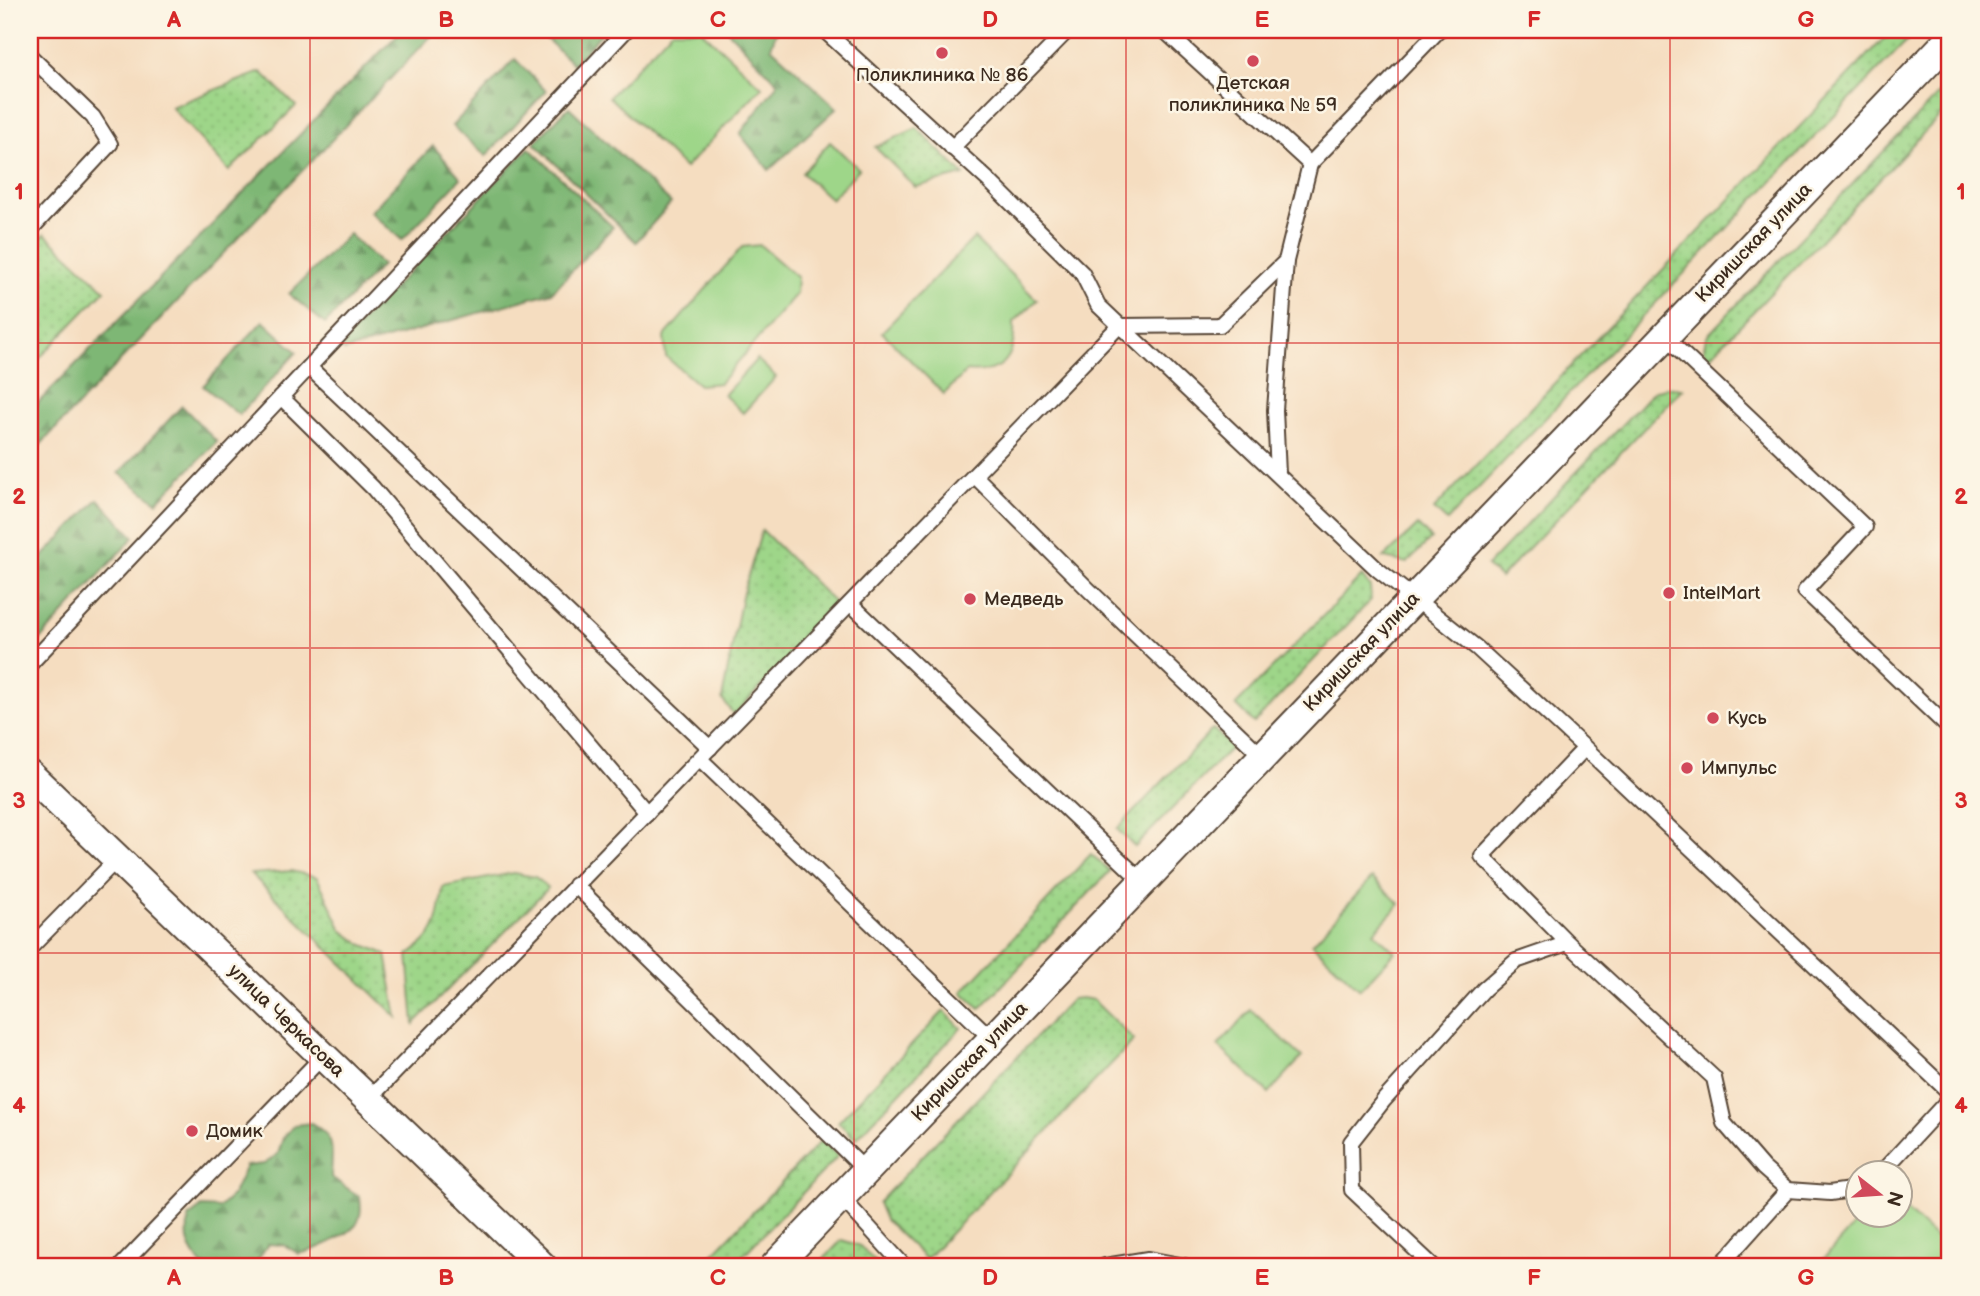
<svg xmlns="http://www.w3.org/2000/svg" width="1980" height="1296" font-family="'Balsamiq Sans',sans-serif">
<defs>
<pattern id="grass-dots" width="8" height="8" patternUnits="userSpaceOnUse" patternTransform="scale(1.75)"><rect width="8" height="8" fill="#9ed689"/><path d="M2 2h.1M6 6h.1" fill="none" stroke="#89b876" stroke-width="1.8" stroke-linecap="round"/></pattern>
<pattern id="forest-firs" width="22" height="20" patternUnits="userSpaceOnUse" patternTransform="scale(1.75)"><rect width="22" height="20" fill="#7eb775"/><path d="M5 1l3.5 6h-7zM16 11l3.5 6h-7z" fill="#68955f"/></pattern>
</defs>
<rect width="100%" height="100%" fill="#fcf5e5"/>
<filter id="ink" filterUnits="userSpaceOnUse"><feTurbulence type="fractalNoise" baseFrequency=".0143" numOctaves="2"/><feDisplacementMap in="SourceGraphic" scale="14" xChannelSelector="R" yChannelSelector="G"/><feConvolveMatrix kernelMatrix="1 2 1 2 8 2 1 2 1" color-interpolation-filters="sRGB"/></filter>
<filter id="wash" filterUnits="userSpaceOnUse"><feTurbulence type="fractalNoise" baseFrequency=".00686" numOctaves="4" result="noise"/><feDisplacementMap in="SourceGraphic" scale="28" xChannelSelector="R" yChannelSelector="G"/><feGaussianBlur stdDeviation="1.57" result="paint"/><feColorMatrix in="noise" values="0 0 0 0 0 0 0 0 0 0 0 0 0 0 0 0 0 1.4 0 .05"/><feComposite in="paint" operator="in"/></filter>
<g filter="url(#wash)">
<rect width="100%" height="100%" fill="#f5ddc0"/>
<g fill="url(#grass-dots)" stroke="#6c8054" stroke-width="2">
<path d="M1892,30H1917L1447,521L1434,509Z"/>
<path d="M261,72L296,106L229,171L171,107Z"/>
<path d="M1950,82V105L1707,360L1704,348L1706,337Z"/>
<path d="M917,128L964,175L915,187L875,147Z"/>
<path d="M45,234L105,290L30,368V249Z"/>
<path d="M1668,387L1682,389L1500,578L1487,566L1654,391Z"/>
<path d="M1418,525L1431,539L1407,563L1384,558Z"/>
<path d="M762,530L838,606L734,715L722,699L742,596Z"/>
<path d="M1362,576L1370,587L1371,600L1254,723L1236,705Z"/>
<path d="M1213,729L1232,747L1135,847L1117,829Z"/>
<path d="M1091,854L1110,871L980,1009L962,992Z"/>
<path d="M291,871L317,877L342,930L361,944L386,954L397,1017L251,874Z"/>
<path d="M513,873L535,877L548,888L414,1024L408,955C439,933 438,923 443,887Z"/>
<path d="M1082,998L1093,1000L1134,1040L926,1259L885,1220L878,1203L1072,999Z"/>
<path d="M944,1011L961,1028L856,1139L838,1122Z"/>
<path d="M822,1140L838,1156L733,1266H701Z"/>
<path d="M842,1240L860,1246L879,1266H817Z"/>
</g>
<g fill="url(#forest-firs)" stroke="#5c704a" stroke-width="2">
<path d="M402,30H437L39,446L30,438V411Z"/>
<path d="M542,30H605L573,64L539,32Z"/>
<path d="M727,30H777L771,47L837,108L769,170L740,134L778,83Z"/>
<path d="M515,59L546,91L486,156L452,126Z"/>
<path d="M569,107L671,203L636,242L534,143Z"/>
<path d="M433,146L461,178L402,240L370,212Z"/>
<path d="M529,148L613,227L552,292L344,351L339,344Z"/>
<path d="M349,234L382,265L325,324L289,294Z"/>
<path d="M263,321L297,352L239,415L203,386Z"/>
<path d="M182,406L217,442L157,502L119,473Z"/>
<path d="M98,499L134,537L37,643L30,636V570Z"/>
<path d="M311,1123C337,1137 332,1151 331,1177L360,1197C361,1206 362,1216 356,1225C347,1236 313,1251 299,1254L284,1245L268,1244L254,1266H202C188,1247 185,1241 189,1217L202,1207L219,1208L232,1196L246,1166L264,1164L278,1154L283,1138L294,1125Z"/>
</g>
<g fill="#9ed689" stroke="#6c8054" stroke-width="2">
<path d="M672,30H701L762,87L685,168L609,97Z"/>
<path d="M830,142L859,169L831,199L802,173Z"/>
<path d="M974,238L1037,300L1014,322C1016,357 1004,375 967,371L944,394L882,332Z"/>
<path d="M760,245L797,277L796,294L720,383L699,385L666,357L664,337L742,247Z"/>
<path d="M757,359L776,377L743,413L724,395Z"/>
<path d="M1372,878L1400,904L1374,932L1395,952L1360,989L1312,944Z"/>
<path d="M1251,1010L1302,1057L1269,1093L1218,1046Z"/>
<path d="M1900,1205L1948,1249L1934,1266H1817L1862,1216H1899Z"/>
</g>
</g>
<g filter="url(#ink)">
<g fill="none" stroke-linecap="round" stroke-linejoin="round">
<defs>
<g id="lane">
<path d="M824,30L987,179L1082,273L1098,305L1377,569L1477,648L1585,748L1950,1093"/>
<path d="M1164,30L1310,164L1439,30"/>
<path d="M30,56L93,117L110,144L30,230"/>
<path d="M952,148L1068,30"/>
<path d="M1664,336L1865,527L1805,591L1950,729"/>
<path d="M310,368L710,748"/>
<path d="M281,397L373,488L647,813"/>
<path d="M1278,474L1275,410L1286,261L1310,164"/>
<path d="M975,476L1089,590L1262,756"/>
<path d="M851,604L1142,881"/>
<path d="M30,664L626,30"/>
<path d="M1585,748L1482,856L1568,943L1714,1078L1724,1123L1763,1168L1788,1190L1720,1266"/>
<path d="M700,759L992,1039"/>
<path d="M575,885L866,1171"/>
<path d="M30,948L117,859"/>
<path d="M368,1100L1119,326L1220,325L1286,261"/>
<path d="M1880,1174L1950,1098"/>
<path d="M1788,1190L1830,1193L1857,1189"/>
<path d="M841,1197L904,1266"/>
<path d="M121,1266L323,1056"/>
<path d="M1105,1266L1148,1259L1185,1266"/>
<path d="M1433,1266L1352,1190L1351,1142L1384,1100L1484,989L1516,961L1568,943"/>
</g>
<g id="street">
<path d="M30,775L542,1266"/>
<path d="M775,1266L1950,39"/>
</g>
</defs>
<use href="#lane" stroke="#574536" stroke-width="18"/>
<use href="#street" stroke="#574536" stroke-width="32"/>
<use href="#lane" stroke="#fff" stroke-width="14"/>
<use href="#street" stroke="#fff" stroke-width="28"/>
</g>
</g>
<path fill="none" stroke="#d62828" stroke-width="2" stroke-opacity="0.55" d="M310,30V1266M582,30V1266M854,30V1266M1126,30V1266M1398,30V1266M1670,30V1266M30,343H1950M30,648H1950M30,953H1950"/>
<g fill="#d1495b" stroke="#fcf5e5" stroke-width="2.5">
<circle cx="942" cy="53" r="7"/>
<circle cx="1253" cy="61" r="7"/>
<circle cx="1669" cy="593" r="7"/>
<circle cx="970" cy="599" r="7"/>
<circle cx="1713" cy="718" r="7"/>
<circle cx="1687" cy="768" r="7"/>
<circle cx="192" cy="1131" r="7"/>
</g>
<g text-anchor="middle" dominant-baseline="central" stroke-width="5" stroke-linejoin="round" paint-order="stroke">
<g font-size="19" fill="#3b2a1e" stroke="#fcf5e5" text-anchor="start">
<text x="942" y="75" text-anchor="middle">Поликлиника № 86</text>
<text x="1253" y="83" text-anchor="middle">Детская<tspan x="1253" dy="22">поликлиника № 59</tspan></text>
<text x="1683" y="593">IntelMart</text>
<text x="984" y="599">Медведь</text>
<text x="1727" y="718">Кусь</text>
<text x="1701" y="768">Импульс</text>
<text x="206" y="1131">Домик</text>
</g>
<g font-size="19" fill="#3b2a1e" stroke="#fcf5e5">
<text transform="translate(1754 243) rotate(-46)">Киришская улица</text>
<text transform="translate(1362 652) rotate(-46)">Киришская улица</text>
<text transform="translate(286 1021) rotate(44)">улица Черкасова</text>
<text transform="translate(970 1062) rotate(-46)">Киришская улица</text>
</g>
</g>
<rect width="1980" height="1296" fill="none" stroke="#fcf5e5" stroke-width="77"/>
<g transform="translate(1879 1194) rotate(107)"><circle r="33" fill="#fcf5e5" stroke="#afa495" stroke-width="2"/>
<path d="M0-5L12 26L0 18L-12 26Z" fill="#d1495b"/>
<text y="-10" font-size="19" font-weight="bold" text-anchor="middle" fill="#3b2a1e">N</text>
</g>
<rect x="38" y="38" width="1903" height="1220" fill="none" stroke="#d62828" stroke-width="2.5"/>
<g font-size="23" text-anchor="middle" font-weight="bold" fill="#d62828">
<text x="174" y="27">A</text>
<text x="446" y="27">B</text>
<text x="718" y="27">C</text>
<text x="990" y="27">D</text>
<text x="1262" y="27">E</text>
<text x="1534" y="27">F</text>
<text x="1806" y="27">G</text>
<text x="19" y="199">1</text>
<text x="1961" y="199">1</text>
<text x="19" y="504">2</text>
<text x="1961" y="504">2</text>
<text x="19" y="808">3</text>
<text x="1961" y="808">3</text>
<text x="19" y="1113">4</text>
<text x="1961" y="1113">4</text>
<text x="174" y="1285">A</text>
<text x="446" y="1285">B</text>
<text x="718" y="1285">C</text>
<text x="990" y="1285">D</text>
<text x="1262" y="1285">E</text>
<text x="1534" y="1285">F</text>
<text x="1806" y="1285">G</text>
</g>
</svg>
